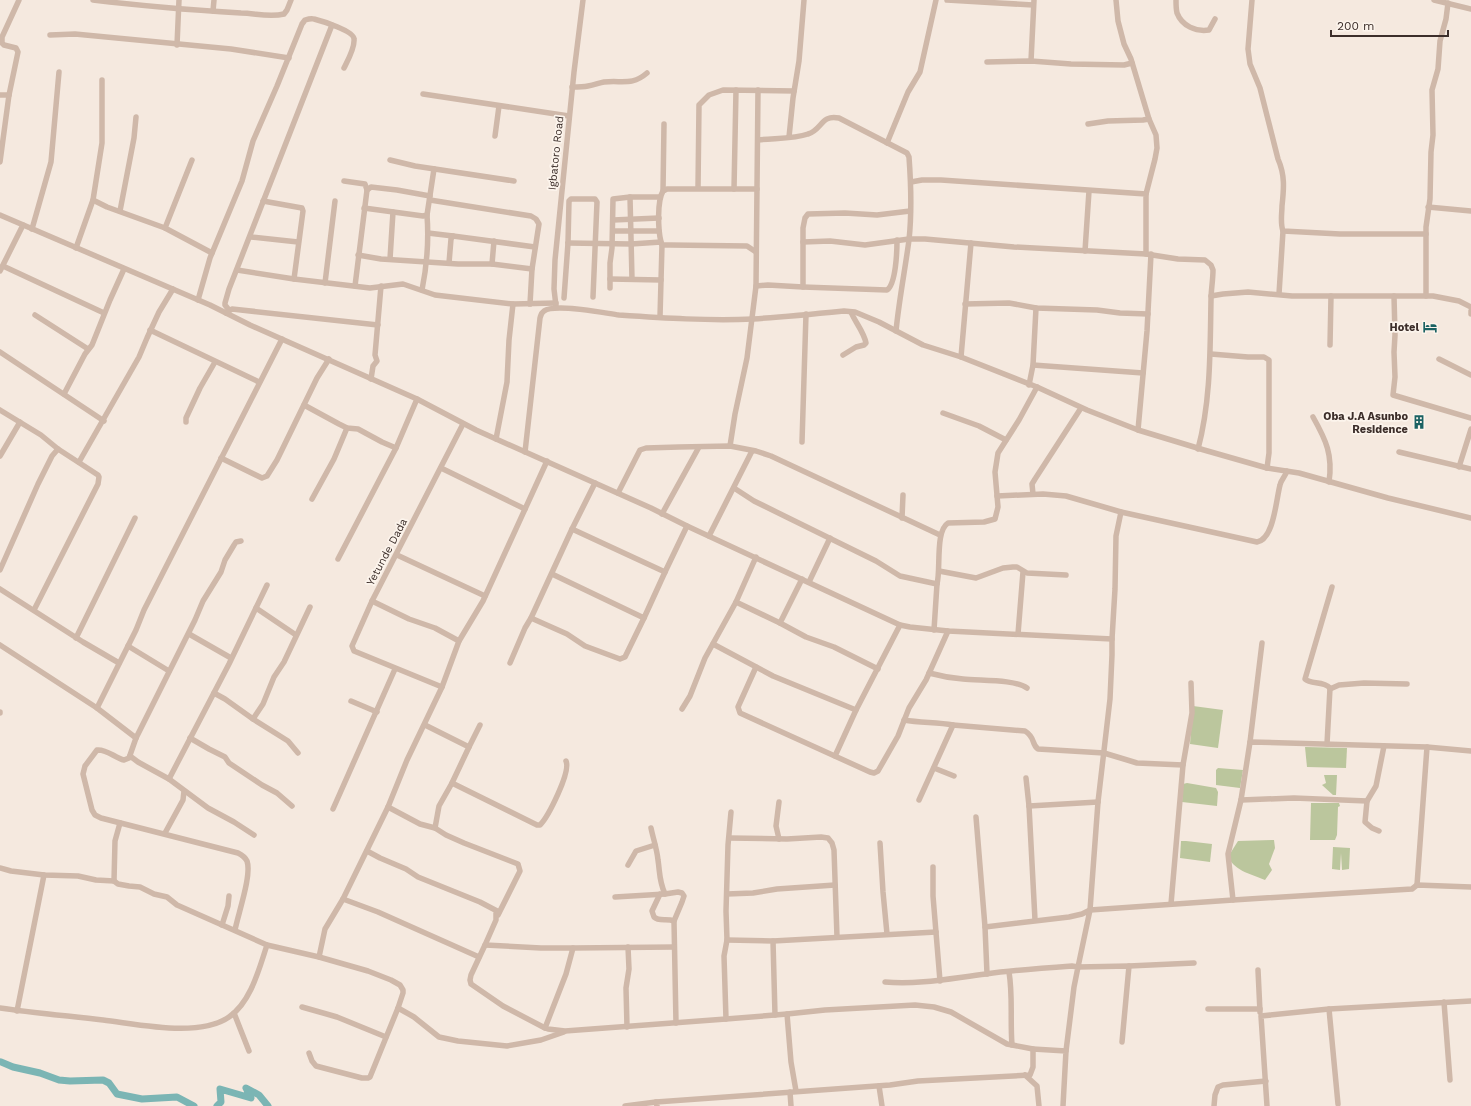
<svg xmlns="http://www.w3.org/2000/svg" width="1471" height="1106" font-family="'Work Sans',sans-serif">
<rect width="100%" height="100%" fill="#f5e9df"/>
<g fill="#bbc69d">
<path d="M1193,706L1223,710L1218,748L1190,744Z"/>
<path d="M1305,747L1347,748L1346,768L1307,767Z"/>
<path d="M1218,768L1243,770L1240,788L1216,785V770Z"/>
<path d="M1324,775H1337L1336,795H1333L1322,785L1326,783Z"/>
<path d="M1187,783L1216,788L1218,792L1217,806L1182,802L1183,784Z"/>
<path d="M1311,803H1339L1340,806L1338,807L1337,835L1335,840H1310Z"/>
<path d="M1274,840L1275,848L1269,864L1272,870L1265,880C1252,874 1236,872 1228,857L1238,841Z"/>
<path d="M1181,841H1186L1212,844L1210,862L1180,858Z"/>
<path d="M1333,847L1350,848L1349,869L1342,870L1341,853L1340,870L1332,869Z"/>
</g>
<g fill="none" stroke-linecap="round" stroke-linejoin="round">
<g stroke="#7bb5b4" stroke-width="7">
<path d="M1,1062L13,1067L40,1073L59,1080L70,1081L103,1080L109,1083L117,1094L142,1099L177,1097L194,1106"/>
<path d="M217,1106L221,1102L220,1089L251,1098L246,1088L259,1095L268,1106"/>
</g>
<g stroke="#cfb8a9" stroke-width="5.5">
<path d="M93,0C142,6 191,10 241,13C255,13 269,18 284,14L287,10L291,0"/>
<path d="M947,0L1033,5"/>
<path d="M1116,0L1118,21L1124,44L1131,59L1149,119L1156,135L1157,148L1155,159L1146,194"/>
<path d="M1176,0C1176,4 1176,9 1177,13C1182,26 1196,32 1209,30L1215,19"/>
<path d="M1252,0L1248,49L1250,64L1260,88L1278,159C1285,175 1284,188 1282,206C1282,213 1280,223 1283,231L1340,234H1426"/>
<path d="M1434,0L1471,9"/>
<path d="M213,11L214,0"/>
<path d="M50,35L75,34L231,49L289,58"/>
<path d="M177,45L179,0"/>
<path d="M1031,61L1034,0"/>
<path d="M987,62L1031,61L1071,64L1124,65L1132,63"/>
<path d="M572,87C578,87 583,87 588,86C594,85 599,83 604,82C622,80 632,86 647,73"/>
<path d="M423,94L569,116"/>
<path d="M0,95H9"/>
<path d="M1088,124L1108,121L1143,120L1149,119"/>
<path d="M495,136L499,106"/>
<path d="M789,137L793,98L799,61L804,0"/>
<path d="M758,140C773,138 794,139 808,134C822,130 821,114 839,118L907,153L909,157C911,184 912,212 909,240C905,270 899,300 896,331"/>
<path d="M887,143L908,92L920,72L936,0"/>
<path d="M192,160L165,228L212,253"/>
<path d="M390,160L415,166L514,181"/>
<path d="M0,162L9,95L18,52L16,48L4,45L2,43V37L19,0"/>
<path d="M344,181L365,184L367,190"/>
<path d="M911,182L922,180H941L1146,194V254"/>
<path d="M698,188L699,105L709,95L723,90L794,91"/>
<path d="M734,189L736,90"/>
<path d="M663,191L664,124"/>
<path d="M630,197L632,279"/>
<path d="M93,200L107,207L165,228"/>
<path d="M430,200L531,216L536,219L539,224L532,269L530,304"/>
<path d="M263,201L302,208L303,211L294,279"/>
<path d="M1428,207L1471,211"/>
<path d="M364,208L423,216L427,215L434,169"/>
<path d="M120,211L134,138L136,117"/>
<path d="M0,215L210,305L250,325L417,399L476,430L651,508L687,526L900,625L910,627L948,631L1112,639"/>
<path d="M613,220L659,218"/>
<path d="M32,229L51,162L59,72"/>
<path d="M613,231H659"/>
<path d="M428,233L453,236"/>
<path d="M251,237L298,242"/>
<path d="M661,242C658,230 657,201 663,191L667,189H757"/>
<path d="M803,242L830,241L865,245L909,239H925L1014,247L1146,254L1178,259L1205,260L1211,265L1213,270C1213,280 1211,290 1211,300C1210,350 1211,400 1198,449"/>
<path d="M568,243L631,244L661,242L662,245H670L747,246L756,252"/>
<path d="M76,248L93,200L102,143V80"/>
<path d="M1085,251L1089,191"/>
<path d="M358,255L381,259L458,264H492L532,269"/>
<path d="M390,259L393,212"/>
<path d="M449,263L451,239L453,236L535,247"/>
<path d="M492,264L494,241"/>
<path d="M3,266L104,313"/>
<path d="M237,270L294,279L370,288L403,284L435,295L513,304L556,303"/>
<path d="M0,271L23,225"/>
<path d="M610,279L661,280"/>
<path d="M325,283L335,201"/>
<path d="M355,286L367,190L371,187L397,190L430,196"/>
<path d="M756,286L768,285L803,287L887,290C896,284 897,251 897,240"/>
<path d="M803,287V228L805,218L808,214L845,213L877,215L910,211"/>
<path d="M610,288V263L612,248L613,199L630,197H660"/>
<path d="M422,290C427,265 429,241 427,215"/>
<path d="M1279,294L1283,231"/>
<path d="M1211,296L1223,294L1248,292L1292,296H1331"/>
<path d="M1394,296L1395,335L1394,352L1395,377L1393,395L1471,418"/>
<path d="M1426,296V227L1430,199L1431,152L1433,135L1432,90L1438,69L1440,41L1446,19L1448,3"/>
<path d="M564,298L568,243L569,201L571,199H595L597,202L593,297"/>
<path d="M198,300L210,258L242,181L253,141L277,86L302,24L305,20C308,19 311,18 314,19C322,21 354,31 354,39C355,48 348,60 344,68"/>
<path d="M965,304L1009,303L1036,308L1097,310L1120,313L1148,314"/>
<path d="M556,306L554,289L555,260L574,72L583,0"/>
<path d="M229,310L225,305V303L229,289L332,25"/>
<path d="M1471,311V314"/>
<path d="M226,313L232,309L378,325"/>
<path d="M35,315L88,349"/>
<path d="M660,317L662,245"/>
<path d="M150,330L259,382"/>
<path d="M1330,345L1331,296H1433L1459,301L1471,307"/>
<path d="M0,352L104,421"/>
<path d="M1211,354L1248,357H1264L1269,360V453L1267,468"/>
<path d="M843,355L856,347L864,345L866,343C864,332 855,322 851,312"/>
<path d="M961,357L971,243"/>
<path d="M1439,359L1471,375"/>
<path d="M1033,365L1143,373"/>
<path d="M371,379L373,366L377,361L375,355L381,286"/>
<path d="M1029,385L1033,365L1036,308"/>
<path d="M64,394L85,354L92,345L110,300L124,269"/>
<path d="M304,405L339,424L347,428L358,429L382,442L396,448"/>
<path d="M0,410L41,435L58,449L98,475L99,477L98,484L34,610"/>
<path d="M943,413L979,426L1006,440"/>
<path d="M1313,417C1326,440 1333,455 1329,482"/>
<path d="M186,422V418L200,388L215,362"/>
<path d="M1138,430L1147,331L1151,254"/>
<path d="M496,439L507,382L509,340L513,304"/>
<path d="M802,442L806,314"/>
<path d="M730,446L735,414L747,358L756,286L758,90"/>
<path d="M525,452L540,318C541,315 541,313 544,311C555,303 604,313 619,315C663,318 709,321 753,319C783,317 814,314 844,311L855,312L879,322L923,345L961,357L1037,387L1087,410L1138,430L1204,450L1267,468L1299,473L1388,498L1471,518"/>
<path d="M1399,452L1471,469"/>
<path d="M0,456L20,422"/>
<path d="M221,458L262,478L267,476L277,460L317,378L329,359"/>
<path d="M79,462L139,357L147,338L159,312L173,289"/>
<path d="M1459,467L1471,429"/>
<path d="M441,468L525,509"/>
<path d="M595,483L572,529L665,572L687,526"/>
<path d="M734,488L754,501L876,561L900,576L937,584C941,569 935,531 948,523L984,522L995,519L998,507L995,472L998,453L1019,420L1037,387"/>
<path d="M618,493L640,450L646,448L679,447L730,446L756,451L771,456L940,535"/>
<path d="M1033,494L1032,484L1035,479L1081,408"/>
<path d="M997,496L1043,494L1066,496L1121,512L1257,542C1274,539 1276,500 1280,485C1281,480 1285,477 1287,471"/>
<path d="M312,499L334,459L347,428"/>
<path d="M1121,512L1116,536L1115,589L1112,639V655L1110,699L1098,802L1090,910L1233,900L1412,889L1417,885L1471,887"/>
<path d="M662,514L699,447"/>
<path d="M902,518L903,495"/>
<path d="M709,536L752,451"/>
<path d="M397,555L485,596"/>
<path d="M756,557L736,602L780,623"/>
<path d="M338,559L396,448L417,399"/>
<path d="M0,570L38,484L52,456L58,449"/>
<path d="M939,571L976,578L1003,568L1013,567H1017L1027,573L1066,575"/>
<path d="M552,574L644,618L665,572"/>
<path d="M802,579L780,623L806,637L834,647L878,669"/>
<path d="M809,582L830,538"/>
<path d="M0,589L83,642L119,663"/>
<path d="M372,601L409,619L435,628L459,641"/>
<path d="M256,608L296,635"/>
<path d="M531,618L567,634L585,646L620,659L625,657L644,618"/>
<path d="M934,630L937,584"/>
<path d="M189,634L231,658"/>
<path d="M1018,634L1023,572"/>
<path d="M76,638L135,518"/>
<path d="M713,644L773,676L856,710"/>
<path d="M0,645L97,708L136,738"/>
<path d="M128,646L169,671"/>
<path d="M510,663L525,628L531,618L572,529"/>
<path d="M756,667L738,707L740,713L870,772L874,773L878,771L898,736L909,708L926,680L948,631"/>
<path d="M929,673C940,676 951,678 963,679C978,681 1015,679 1027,688"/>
<path d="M442,687L354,651L352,646L372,601L463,424"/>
<path d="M1330,689L1339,685L1364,683L1407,684"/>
<path d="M214,693L225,699L253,719L263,704L274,677L284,662L310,607"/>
<path d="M351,701L377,712"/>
<path d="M97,708L136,630L144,610L282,339"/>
<path d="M682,709L690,696L705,658L736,602"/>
<path d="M0,712V713"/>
<path d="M253,719L288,741L298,753"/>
<path d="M904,720C921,723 937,722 953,725"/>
<path d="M425,725L469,747L452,783L439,806L435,828"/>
<path d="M190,738L209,749L225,757L229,763L262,785L277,793L292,806"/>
<path d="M1250,742L1262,643"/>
<path d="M1327,744L1330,688C1323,680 1311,685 1305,679L1332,587"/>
<path d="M469,747L480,725"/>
<path d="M1427,747L1471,751"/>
<path d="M130,756L138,762L169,779L208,808L234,822L254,835"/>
<path d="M835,756L856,710L900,625"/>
<path d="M934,768L954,776"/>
<path d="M1026,778L1029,806L1035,920"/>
<path d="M169,779L229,664L267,585"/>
<path d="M452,783L537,825H540C548,817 571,772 566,761"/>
<path d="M919,800L953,725L1025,731C1036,738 1031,744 1038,749L1104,753L1137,763L1183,765L1192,713L1191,683"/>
<path d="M1241,800L1294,798L1367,801L1376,786L1384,746"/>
<path d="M1367,801L1365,822L1372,828L1379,831"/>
<path d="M779,802L776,826L779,839"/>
<path d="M1029,806L1098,802"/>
<path d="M388,807L420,824L435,828L446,835L464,843L518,864L520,871L498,915"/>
<path d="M333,809L395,669"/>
<path d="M976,817L985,927"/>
<path d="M651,828C653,838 657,849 658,860C660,873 659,881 665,894"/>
<path d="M165,833L183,800L184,791"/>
<path d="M729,838L787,839L821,837L828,838L832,843L834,850L837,937"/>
<path d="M880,843L883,892L887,934"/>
<path d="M367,851L380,858L406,869L418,877L480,902L499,912L496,913V920L485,945L541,948H573L566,974L545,1028L548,1029L565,1031L726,1019L724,956L727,940L726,911L728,845L731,812"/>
<path d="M628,865L636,851L655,845"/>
<path d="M933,867V896L940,981"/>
<path d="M0,868L11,871L44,875L78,876L96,880L114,881L118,884L129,886L140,887L154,894L167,897L177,905L267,945L319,957L368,971L391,980L400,985L403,990V993L398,1008L370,1077L368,1078H362L316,1066L312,1061L309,1053"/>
<path d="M114,881L115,841L120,823"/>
<path d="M660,894L652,911L654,917C659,922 667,918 674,921"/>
<path d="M727,894L753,893L777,889L835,885"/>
<path d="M615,897L665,894L678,892L682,893L684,896L682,902L674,921L676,1023"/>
<path d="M343,899L378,912L479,957"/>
<path d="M1233,900L1228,854L1241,800L1250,742L1427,747L1417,885"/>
<path d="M1171,904L1183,765"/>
<path d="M222,925L228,906L229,896"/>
<path d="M235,930C238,914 252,875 247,861C245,857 242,855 238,853L101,818L95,815L92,810L83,774L85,766L97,750C107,749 115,758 124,760L129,758L136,738L195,620L203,601L221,572L225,560L234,545L236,542L241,541"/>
<path d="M773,941L936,932"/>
<path d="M485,945L471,975L470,980L471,984L503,1006L545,1028"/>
<path d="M573,948L674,947"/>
<path d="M319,957L325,929L343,899L388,807L407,760L442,687L459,641L483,601L547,461"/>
<path d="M1129,966L1194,963"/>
<path d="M1258,970L1260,1012"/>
<path d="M1009,972C1013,996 1010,1020 1012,1045"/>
<path d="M987,974L985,927L1069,917L1082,914L1090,910L1078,967L1129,966L1122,1042"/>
<path d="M885,982C919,985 952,978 986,974C1014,970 1043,968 1072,966L1078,967L1074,987L1066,1051"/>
<path d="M1444,1002L1450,1080"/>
<path d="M302,1007L337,1017L386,1037"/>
<path d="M0,1008C34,1013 69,1016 103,1020C138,1024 199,1038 229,1017C251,1002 259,969 267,945"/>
<path d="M398,1008L414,1017L439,1037L458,1041L507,1046L541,1040L564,1032"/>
<path d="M1208,1009H1260"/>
<path d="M1329,1009L1338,1104"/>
<path d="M17,1011L44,875"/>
<path d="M234,1013L249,1051"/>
<path d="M787,1014L825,1010L915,1005L934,1007L951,1012L1007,1044L1033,1049"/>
<path d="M775,1015L787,1014L791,1062L796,1091"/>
<path d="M726,1019L775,1015L773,941L727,940"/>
<path d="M627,1027L626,988L629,969L628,947"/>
<path d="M1025,1075L1037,1086L1039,1106"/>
<path d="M879,1086L882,1106"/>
<path d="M790,1092L791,1106"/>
<path d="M625,1106L656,1102"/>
<path d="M657,1106L656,1102L890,1085L918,1081L1030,1075L1033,1067V1049L1066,1051L1063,1106"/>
<path d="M1214,1106L1215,1095L1218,1087L1223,1085L1266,1081"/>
<path d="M1267,1106L1261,1016L1329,1009L1471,1001"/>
</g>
</g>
<defs>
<symbol id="hotel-bare" viewBox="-9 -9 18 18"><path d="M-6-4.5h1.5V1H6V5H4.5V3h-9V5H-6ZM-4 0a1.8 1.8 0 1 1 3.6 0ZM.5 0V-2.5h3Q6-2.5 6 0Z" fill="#1a6162" stroke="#fcf4ec" stroke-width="2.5" paint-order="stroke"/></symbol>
<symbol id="building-bare" viewBox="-9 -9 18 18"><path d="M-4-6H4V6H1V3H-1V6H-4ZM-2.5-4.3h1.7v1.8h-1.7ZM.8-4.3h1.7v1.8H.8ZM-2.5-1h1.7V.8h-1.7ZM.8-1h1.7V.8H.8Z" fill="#1a6162" stroke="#fcf4ec" stroke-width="2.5" paint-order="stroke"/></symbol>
</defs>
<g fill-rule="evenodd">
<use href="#hotel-bare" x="1420" y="317" width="20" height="20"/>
<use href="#building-bare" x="1409" y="412" width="20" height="20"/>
</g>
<g text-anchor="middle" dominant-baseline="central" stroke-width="3.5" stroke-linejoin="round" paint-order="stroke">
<g font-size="11" fill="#3c2e2a" stroke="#fcf4ec">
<text transform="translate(556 153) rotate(-84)">Igbatoro Road</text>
<text transform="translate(387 552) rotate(-62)">Yetunde Dada</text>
</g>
<g font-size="11" font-weight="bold" fill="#3c2e2a" stroke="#fcf4ec" text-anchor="end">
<text x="1419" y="327">Hotel</text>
<text x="1408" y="416">Oba J.A Asunbo<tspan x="1408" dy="13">Residence</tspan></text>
</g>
</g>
<path d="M1331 30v6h117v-6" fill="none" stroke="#3c2e2a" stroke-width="2"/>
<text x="1337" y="30" font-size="12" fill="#3c2e2a" stroke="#fcf4ec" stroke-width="3" paint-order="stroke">200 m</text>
</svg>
